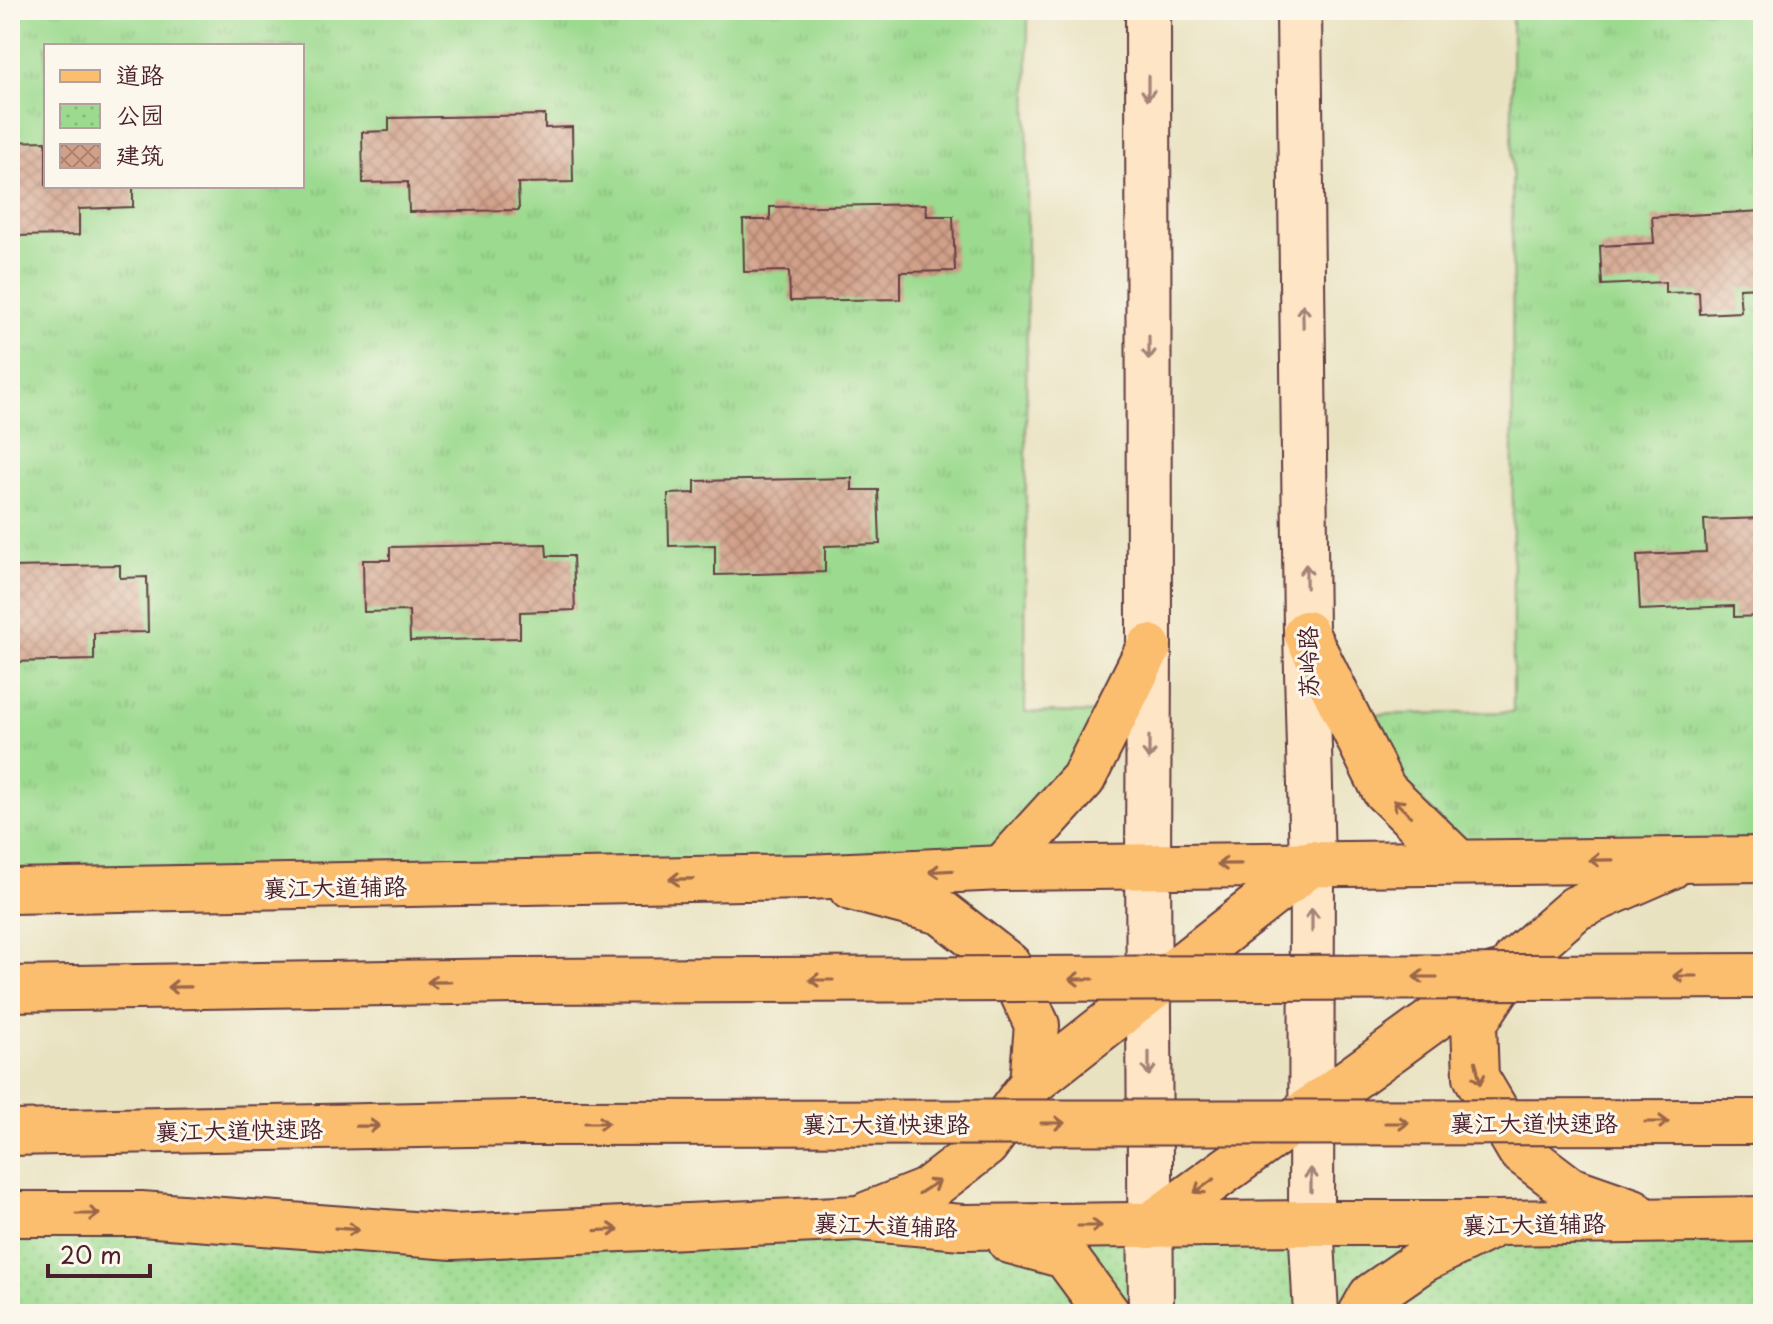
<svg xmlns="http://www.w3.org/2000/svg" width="1773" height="1324" font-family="'Playpen Sans','LXGW WenKai TC',sans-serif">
<defs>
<pattern id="grass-tufts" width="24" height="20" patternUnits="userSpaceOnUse" patternTransform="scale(2)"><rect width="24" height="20" fill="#9cda8f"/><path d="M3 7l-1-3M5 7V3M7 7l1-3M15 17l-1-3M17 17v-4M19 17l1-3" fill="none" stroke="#88bb7c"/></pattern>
<pattern id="park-dots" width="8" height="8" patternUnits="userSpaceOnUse" patternTransform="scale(2)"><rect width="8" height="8" fill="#9cda8f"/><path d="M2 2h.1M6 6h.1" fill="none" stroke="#88bb7c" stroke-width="1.8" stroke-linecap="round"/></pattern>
<pattern id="building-cross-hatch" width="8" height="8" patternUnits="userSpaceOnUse" patternTransform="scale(2)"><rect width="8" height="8" fill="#d2a089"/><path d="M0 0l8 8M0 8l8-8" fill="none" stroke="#ac8270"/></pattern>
</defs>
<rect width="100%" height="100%" fill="#fbf7ec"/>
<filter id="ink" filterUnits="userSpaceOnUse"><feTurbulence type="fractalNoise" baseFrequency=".0125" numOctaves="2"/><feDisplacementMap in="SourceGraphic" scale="16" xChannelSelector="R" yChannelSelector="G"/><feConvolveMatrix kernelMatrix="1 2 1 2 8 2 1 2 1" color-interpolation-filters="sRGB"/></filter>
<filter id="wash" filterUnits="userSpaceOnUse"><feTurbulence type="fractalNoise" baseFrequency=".006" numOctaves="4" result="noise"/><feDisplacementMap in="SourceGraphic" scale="32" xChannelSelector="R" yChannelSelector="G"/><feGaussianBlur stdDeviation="1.8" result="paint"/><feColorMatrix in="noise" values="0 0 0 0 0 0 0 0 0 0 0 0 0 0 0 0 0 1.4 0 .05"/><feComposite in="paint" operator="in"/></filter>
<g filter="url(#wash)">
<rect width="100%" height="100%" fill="#e9e2c1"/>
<g fill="url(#grass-tufts)" stroke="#737c5d" stroke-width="2" fill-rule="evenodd">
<path d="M10,10H1028L1025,712L1116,713L1002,868L10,891ZM46,46H302V186H46Z"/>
<path d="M1512,10H1763V859L1458,862L1347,715L1513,712Z"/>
</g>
<path fill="url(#park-dots)" stroke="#737c5d" stroke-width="2" d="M10,1214L1763,1219V1314H10Z"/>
<g id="blocks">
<g fill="url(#building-cross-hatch)">
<path d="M545,115V128L572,127L573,182L518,183L519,210L409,212L408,182L363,183L362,132L389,131V118Z"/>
<path d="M46,141V186H133V207L79,209V235L10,236V142Z"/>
<path d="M926,204L927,216H953L955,271L900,272V299L790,301L789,271L744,272L743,220H770V207Z"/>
<path d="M1763,211V287L1739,288L1741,312L1700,314L1699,292L1665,293V282L1602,285L1600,246L1654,243L1652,217Z"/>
<path d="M852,478V490H878L880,544L825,546V572L715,575V545L669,546L668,494L695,493V481Z"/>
<path d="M1763,518V616L1734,617V606L1640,610L1637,555L1706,552L1704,520Z"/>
<path d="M546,544L547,556H573L575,610L520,612V638L410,641L409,611L364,612L363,560H390V547Z"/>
<path d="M120,565V578L147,577L148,632L94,633V660L10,662V567Z"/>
</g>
</g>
</g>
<g filter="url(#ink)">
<use href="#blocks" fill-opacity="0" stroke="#623c42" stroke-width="2"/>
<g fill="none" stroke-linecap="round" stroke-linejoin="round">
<defs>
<g id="secondary">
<path d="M1148,10L1149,647L1148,865L1151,1314"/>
<path d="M1299,10L1306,633L1312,863L1311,1223L1316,1314"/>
</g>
<g id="primary">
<path d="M1306,633L1384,790L1458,862"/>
<path d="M1002,868L1083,779L1149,647"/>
<path d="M851,888L941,912L1009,965L1037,1025L1032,1083L986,1145L926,1191L868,1214"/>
<path d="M10,891L808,877L1002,868L1763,859"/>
<path d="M1032,1083L1312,863"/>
<path d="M1633,1211L1570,1189L1520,1151L1476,1077L1474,1024L1516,960L1576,908L1670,867"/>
<path d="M10,1214H141L453,1237L858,1218L962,1227L1311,1223H1497L1763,1219"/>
<path d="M1149,1226L1495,975"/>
<path d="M1010,1241L1065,1256L1108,1314"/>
<path d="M1361,1314L1371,1296L1423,1260L1490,1227"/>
</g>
<g id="trunk">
<path d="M10,989L517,981"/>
<path d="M10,1133L519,1123"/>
</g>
</defs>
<use href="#secondary" stroke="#623c42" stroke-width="48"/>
<use href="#primary" stroke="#623c42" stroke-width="48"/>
<use href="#trunk" stroke="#623c42" stroke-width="48"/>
<use href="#secondary" stroke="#fde5c5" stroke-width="44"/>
<use href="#primary" stroke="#fbbd6e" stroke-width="44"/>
<use href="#trunk" stroke="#fbbd6e" stroke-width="44"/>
<defs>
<g id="trunk-bridge">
<path d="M517,981L1763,976"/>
<path d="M519,1123L1763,1122"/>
</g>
</defs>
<use href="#trunk-bridge" stroke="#623c42" stroke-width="48" stroke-linecap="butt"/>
<use href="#trunk-bridge" stroke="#fbbd6e" stroke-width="44"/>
</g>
<defs><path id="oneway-shaft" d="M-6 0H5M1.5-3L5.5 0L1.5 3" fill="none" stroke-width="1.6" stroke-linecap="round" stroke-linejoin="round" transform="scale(2)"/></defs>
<g stroke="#a48278">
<use href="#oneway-shaft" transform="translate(1148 88) rotate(90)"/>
<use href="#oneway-shaft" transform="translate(1303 316) rotate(-91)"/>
<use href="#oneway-shaft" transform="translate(1149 348) rotate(90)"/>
<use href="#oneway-shaft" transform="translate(1306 576) rotate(-91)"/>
<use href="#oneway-shaft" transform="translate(1149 748) rotate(90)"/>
<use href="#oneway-shaft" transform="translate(1312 920) rotate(-90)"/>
<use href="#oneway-shaft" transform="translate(1149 1064) rotate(90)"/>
<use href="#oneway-shaft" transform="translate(1311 1180) rotate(-90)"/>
</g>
<g stroke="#9a6649">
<use href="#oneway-shaft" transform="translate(1402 808) rotate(-136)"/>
<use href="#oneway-shaft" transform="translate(1601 860) rotate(179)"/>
<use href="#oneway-shaft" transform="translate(1229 864) rotate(179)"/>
<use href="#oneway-shaft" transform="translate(941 871) rotate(177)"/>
<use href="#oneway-shaft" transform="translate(681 879) rotate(179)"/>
<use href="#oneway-shaft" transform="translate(1685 976) rotate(180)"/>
<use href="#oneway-shaft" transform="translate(1425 977) rotate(180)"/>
<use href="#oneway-shaft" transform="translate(1081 979) rotate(180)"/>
<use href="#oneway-shaft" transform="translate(821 980) rotate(180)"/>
<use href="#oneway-shaft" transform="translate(439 982) rotate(179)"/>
<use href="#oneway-shaft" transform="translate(179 987) rotate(179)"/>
<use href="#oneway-shaft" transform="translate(1478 1073) rotate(78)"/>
<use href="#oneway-shaft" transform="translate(1657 1122)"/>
<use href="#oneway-shaft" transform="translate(597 1123)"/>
<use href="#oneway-shaft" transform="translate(1053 1123)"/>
<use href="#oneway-shaft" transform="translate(1397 1123)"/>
<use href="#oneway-shaft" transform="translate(368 1126) rotate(-1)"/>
<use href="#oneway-shaft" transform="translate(1204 1186) rotate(144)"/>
<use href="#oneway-shaft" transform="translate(929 1187) rotate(-33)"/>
<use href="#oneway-shaft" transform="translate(88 1214)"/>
<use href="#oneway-shaft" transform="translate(1090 1226)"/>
<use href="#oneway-shaft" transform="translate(347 1229) rotate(4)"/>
<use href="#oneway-shaft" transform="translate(607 1230) rotate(-3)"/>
</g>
</g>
<g text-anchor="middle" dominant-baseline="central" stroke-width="6" stroke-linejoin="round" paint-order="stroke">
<g font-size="24" fill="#4a1f2b" stroke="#fbf7ec">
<text transform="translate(1307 662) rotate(-91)">苏岭路</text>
<text transform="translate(335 886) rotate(-1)">襄江大道辅路</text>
<text x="1534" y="1122">襄江大道快速路</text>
<text x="886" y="1123">襄江大道快速路</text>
<text transform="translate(239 1129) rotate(-1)">襄江大道快速路</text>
<text transform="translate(1534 1223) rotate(-1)">襄江大道辅路</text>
<text transform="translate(886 1224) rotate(2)">襄江大道辅路</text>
</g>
</g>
<rect width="1773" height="1324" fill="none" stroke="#fbf7ec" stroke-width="40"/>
<rect x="44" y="44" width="260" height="144" fill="#fbf7ec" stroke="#b4a19f" stroke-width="2"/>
<rect x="60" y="70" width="40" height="12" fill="#fbbd6e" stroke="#b4a19f" stroke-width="2"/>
<text x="116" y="84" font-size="24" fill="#4a1f2b">道路</text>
<rect x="60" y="104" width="40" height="24" fill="url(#park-dots)" stroke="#b4a19f" stroke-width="2"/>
<text x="116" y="124" font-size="24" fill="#4a1f2b">公园</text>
<rect x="60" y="144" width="40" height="24" fill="url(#building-cross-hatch)" stroke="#b4a19f" stroke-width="2"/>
<text x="116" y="164" font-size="24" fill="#4a1f2b">建筑</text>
<path d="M48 1264v12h102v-12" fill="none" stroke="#4a1f2b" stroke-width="4"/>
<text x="60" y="1264" font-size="24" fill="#4a1f2b" stroke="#fbf7ec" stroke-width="6" paint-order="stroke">20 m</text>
</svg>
